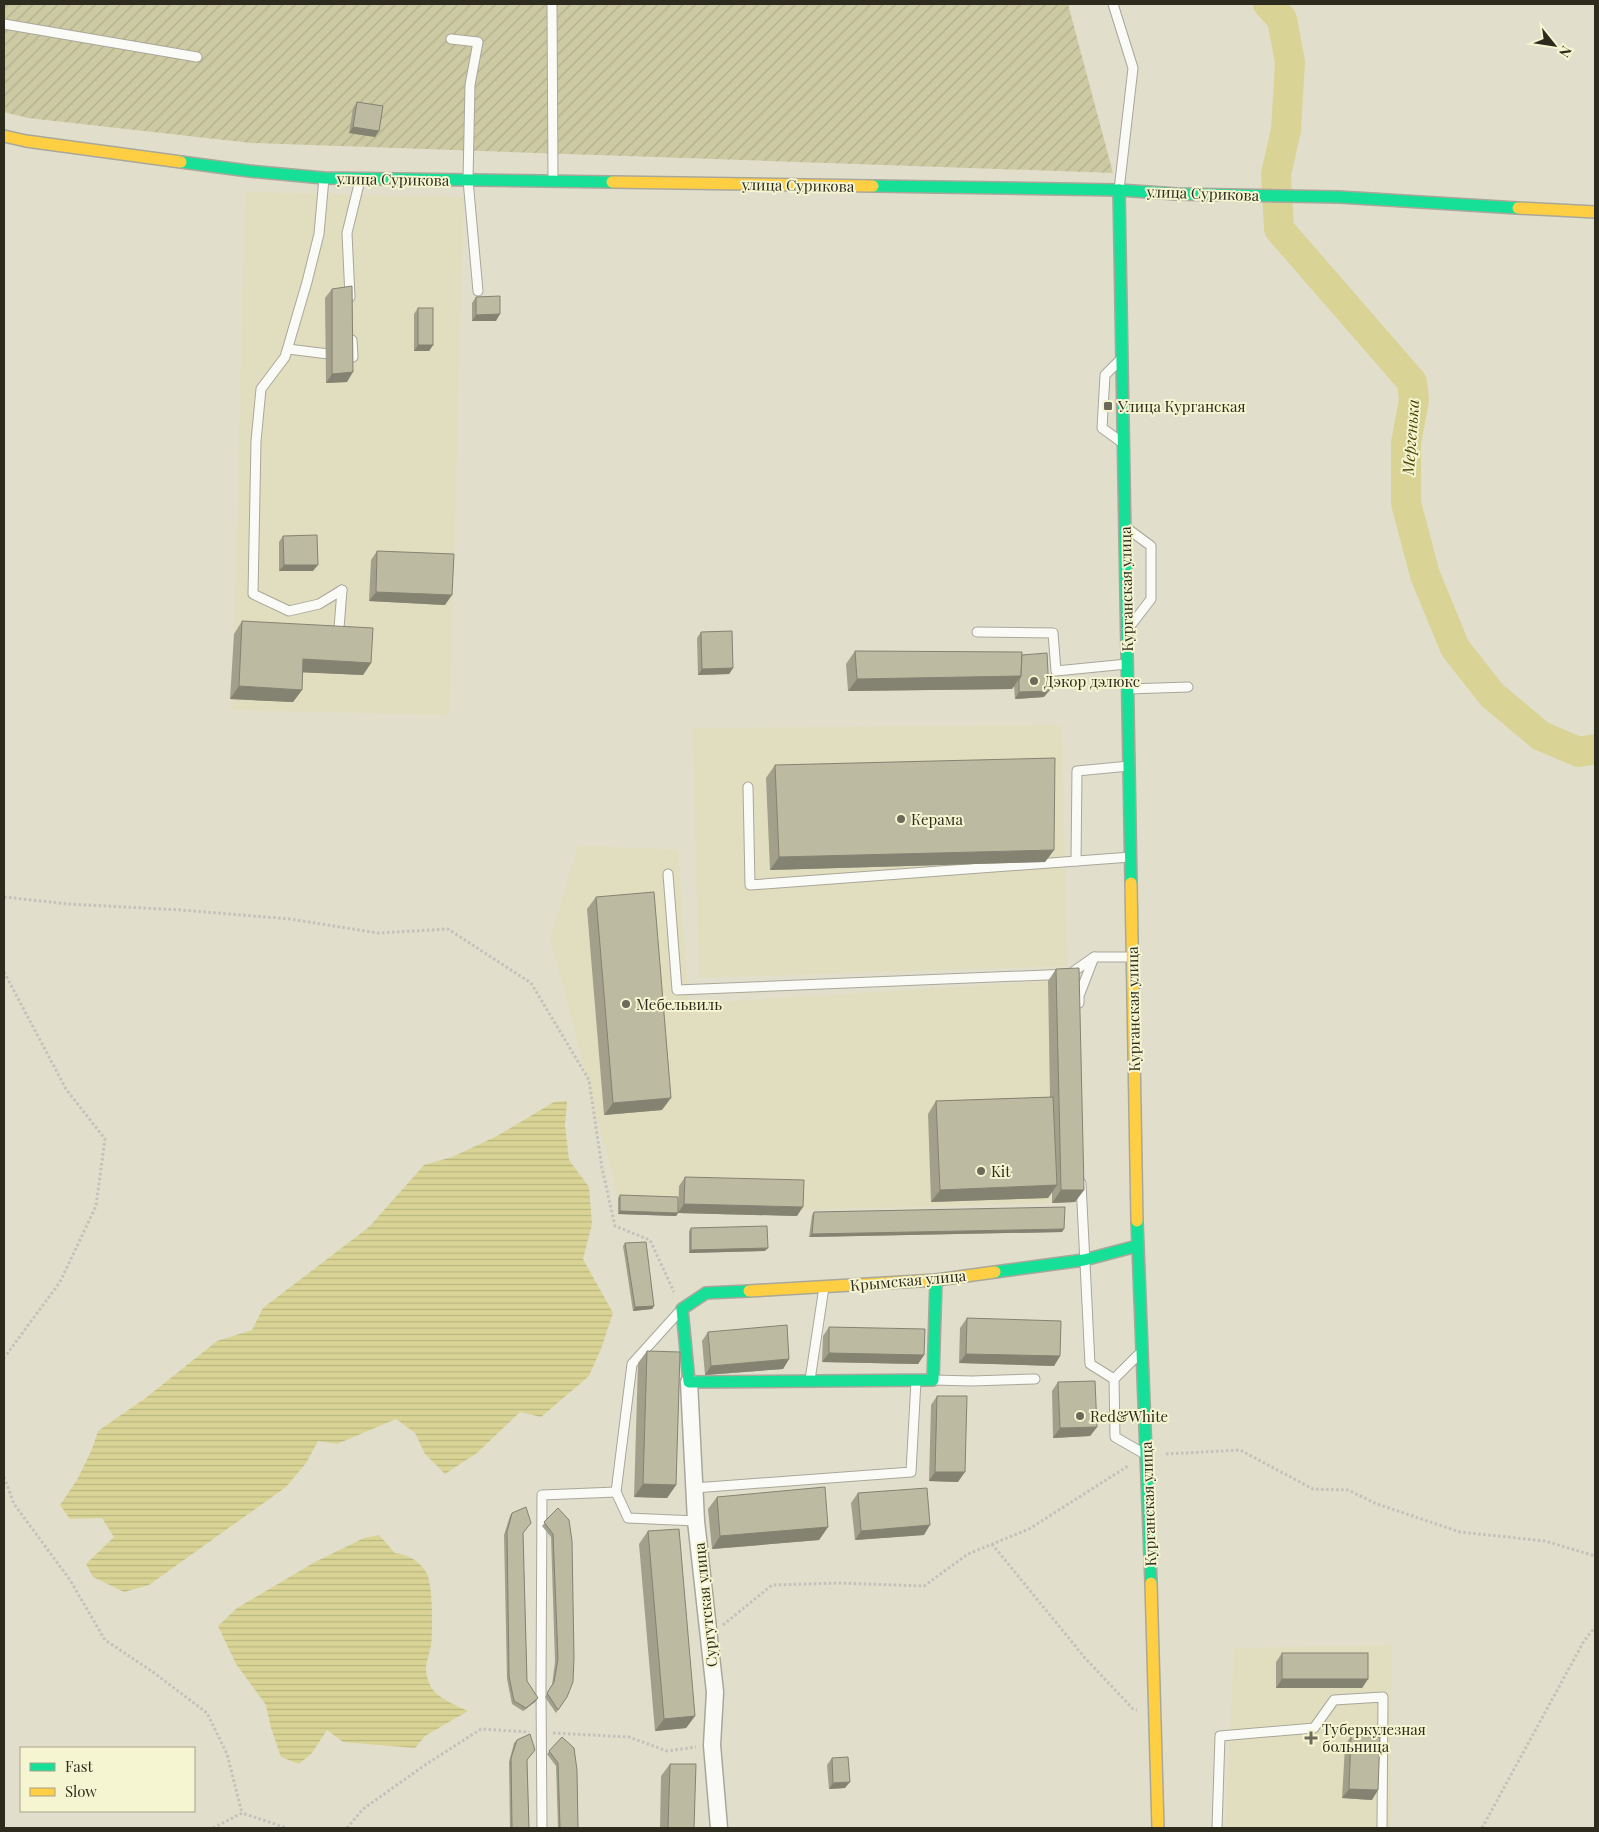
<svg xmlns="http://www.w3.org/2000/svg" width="1599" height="1832" font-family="'Playfair Display',serif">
<defs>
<pattern id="garden-furrows" width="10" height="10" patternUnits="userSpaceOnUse" patternTransform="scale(1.25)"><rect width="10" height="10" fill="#cdcaa3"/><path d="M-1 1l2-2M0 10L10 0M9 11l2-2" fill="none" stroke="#b0ae8c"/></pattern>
<pattern id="water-rules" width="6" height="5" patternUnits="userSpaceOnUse" patternTransform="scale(1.25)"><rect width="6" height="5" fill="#d9d495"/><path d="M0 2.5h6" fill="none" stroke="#bab680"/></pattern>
</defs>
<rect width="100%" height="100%" fill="#e1dfcc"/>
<g fill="#e1debf">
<path d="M245,192L464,197L450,715L232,710Z"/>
<path d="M1062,725L1068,966L699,978L692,728Z"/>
<path d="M578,845L678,850L689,1004L1048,981L1052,1203L678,1213V1196L618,1198L550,938Z"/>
<path d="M1392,1645L1391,1828H1225L1234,1648Z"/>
</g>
<path fill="url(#garden-furrows)" d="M4,4H1068L1113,173L251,143L28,118L4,112Z"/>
<g fill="url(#water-rules)">
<path d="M567,1101L565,1125L569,1160L589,1187L592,1224L583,1259L613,1313L601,1349L589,1376L541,1417L520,1412L477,1453L445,1474L425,1454L415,1433L396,1419L337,1444L318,1441L306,1463L286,1487L149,1585L124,1592L93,1577L86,1564L114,1537L102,1518L70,1519L60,1505L77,1480L92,1449L98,1431L147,1397L217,1341L252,1330L263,1308L369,1227L424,1165L452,1157L497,1136L554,1102Z"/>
<path d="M379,1535L395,1553C409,1555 418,1560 426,1572C433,1581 433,1632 431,1645C428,1662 422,1667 430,1685C435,1697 457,1706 468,1711L425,1736L415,1748L343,1742L327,1730L312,1753L299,1764L281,1757L271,1728L266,1705L236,1664L218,1626L237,1608L315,1562L364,1538Z"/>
</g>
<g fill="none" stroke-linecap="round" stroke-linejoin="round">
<path stroke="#d9d495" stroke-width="30" d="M1268,4L1282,19L1290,62L1286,130L1276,174L1279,229L1412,382L1414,400L1406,443V503L1425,575L1455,648L1492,695L1541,736L1579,752L1595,749"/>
<defs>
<g id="lane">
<path d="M552,4L553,181"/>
<path d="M1113,4L1133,68L1119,190"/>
<path d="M4,24L197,57"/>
<path d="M451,39L478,42L470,85L468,180L478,291"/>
<path d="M324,178L319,234L307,282L285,357L261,389L256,441L253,594L289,611L319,604L342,590"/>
<path d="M350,297L347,233L360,180"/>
<path d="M288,349L353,357L352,340"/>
<path d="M1119,361L1105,375L1102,428L1120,441"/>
<path d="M1128,529L1151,546V599L1131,625"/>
<path d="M339,628L342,590"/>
<path d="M977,632L1053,633L1056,671L1127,664"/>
<path d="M1128,689L1188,687"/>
<path d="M748,787L750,885L1131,857"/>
<path d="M1076,861L1077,771L1129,766"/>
<path d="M668,874L677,990L1070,974L1094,957H1132"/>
<path d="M1079,1003V996L1094,957"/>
<path d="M1081,1183L1090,1364L1114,1379"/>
<path d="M678,1313L632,1364L616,1492L628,1518L696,1521"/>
<path d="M1138,1355L1114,1379L1115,1437L1143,1453"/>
<path d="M810,1380L824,1287"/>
<path d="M933,1380L972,1381L1035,1379"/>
<path d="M694,1488L911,1472L916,1381"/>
<path d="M542,1828L541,1689L542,1495L616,1492"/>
<path d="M1217,1828L1220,1736L1314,1728L1334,1700L1383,1697L1382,1828"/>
</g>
<path id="street" d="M689,1382L696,1521L715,1692L712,1745L719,1828"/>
<g id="fast">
<path d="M181,162L249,171L324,178L612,182"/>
<path d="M873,186L1119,190L1177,194L1339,197L1518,208"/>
<path d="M1119,190L1131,883"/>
<path d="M1137,1221L1151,1583"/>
<path d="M995,1272L1084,1260L1137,1246"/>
<path d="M749,1291L706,1293L682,1309L689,1382L933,1380L936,1280"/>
</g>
<g id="slow">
<path d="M4,136L26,141L181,162"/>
<path d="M612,182L873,186"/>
<path d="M1518,208L1595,212"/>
<path d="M1131,883L1137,1221"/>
<path d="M749,1291L936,1280L995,1272"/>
<path d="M1151,1583L1158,1828"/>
</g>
</defs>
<use href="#lane" stroke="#a9a799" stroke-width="11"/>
<use href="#street" stroke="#a9a799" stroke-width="19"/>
<use href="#fast" stroke="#a9a799" stroke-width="14"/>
<use href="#slow" stroke="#a9a799" stroke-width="14"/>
<g stroke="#c2c1bb" stroke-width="3" stroke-dasharray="2.5 2.5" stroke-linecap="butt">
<path d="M4,897L69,904L181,910L290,919L378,933L448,929L531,983L589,1080L602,1168L615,1226L650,1240L674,1292"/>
<path d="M4,972L66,1089L105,1139L96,1206L60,1282L4,1358"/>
<path d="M1166,1454L1240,1450L1313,1489L1348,1490L1377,1504L1460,1532L1545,1541L1595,1556"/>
<path d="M4,1477L14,1504L70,1580L105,1640L153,1672L207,1713L227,1754L242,1813"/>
<path d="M992,1544L1085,1658L1133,1709L1137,1710"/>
<path d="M723,1625L772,1585L838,1583L924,1586L968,1554L1029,1529L1128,1466"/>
<path d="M553,1733L629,1737L667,1751L696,1747"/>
<path d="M213,1828L242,1813L287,1828"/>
<path d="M347,1828L363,1809L425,1765L481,1729L529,1732"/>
<path d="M1482,1828L1584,1641L1595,1627"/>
</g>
<use href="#lane" stroke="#fafaf7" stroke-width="9"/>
<use href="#street" stroke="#fafaf7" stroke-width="16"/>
<use href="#fast" stroke="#16e098" stroke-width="11"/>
<use href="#slow" stroke="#ffcf43" stroke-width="11"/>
</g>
<g fill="#a2a08a">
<path d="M357,102L379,131L375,137L349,133L353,108Z"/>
<path d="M332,289L347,382L326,383L325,298Z"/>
<path d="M476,297L496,321H472V303Z"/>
<path d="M418,308L433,345L429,351H414V314Z"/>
<path d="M283,536L313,571H279V542Z"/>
<path d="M377,551L445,605L369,601L371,560Z"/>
<path d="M242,621L371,663L363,675L302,672V690L293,702L230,699L234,634Z"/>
<path d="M701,632L733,668L729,674L698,675L697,638Z"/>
<path d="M855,651L1022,655L1044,697L1015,699L1014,686L1012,689L848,691L846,664Z"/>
<path d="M775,765L1054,850L1045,862L770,870L766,778Z"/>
<path d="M596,897L662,1110L604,1115L587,909Z"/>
<path d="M1056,969L1084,1190L1075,1202L1052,1203V1192L1048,1198L931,1202L928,1114L936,1101L1050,1097L1048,981Z"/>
<path d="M685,1177L797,1216L678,1213L679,1186Z"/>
<path d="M620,1195L678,1213L676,1216L618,1214V1198Z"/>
<path d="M814,1212L1062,1232L809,1237L812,1215Z"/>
<path d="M691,1228L765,1251L689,1253V1231Z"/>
<path d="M625,1243L654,1306L652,1309L633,1311L623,1246Z"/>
<path d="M967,1318L1060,1356L1054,1366L959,1363L960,1328Z"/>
<path d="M829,1327L924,1355L918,1364L822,1362L823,1336Z"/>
<path d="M708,1332L789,1359L783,1369L705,1375L702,1341Z"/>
<path d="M647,1351L676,1485L667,1498L634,1497L638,1363Z"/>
<path d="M1058,1382L1097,1427L1090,1436L1053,1438L1052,1391Z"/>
<path d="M937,1396L958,1482L929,1481L931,1405Z"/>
<path d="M858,1493L924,1535L855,1540L851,1503Z"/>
<path d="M717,1497L828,1527L819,1540L712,1549L708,1509Z"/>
<path d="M558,1508L567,1697L556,1713L545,1697L552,1685L555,1662L551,1537L542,1526Z"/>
<path d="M512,1513L523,1534L527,1681L536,1701L523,1711L512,1704L507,1679L504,1535L510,1516Z"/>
<path d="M648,1531L695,1716L686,1728L655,1731L639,1544Z"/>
<path d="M1282,1653L1368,1679L1362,1688H1276V1662Z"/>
<path d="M1351,1736L1372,1800L1342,1798L1345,1746Z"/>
<path d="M562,1737L578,1828H558L556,1766L547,1754Z"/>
<path d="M517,1740L527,1760L529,1828H510L509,1762L514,1743Z"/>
<path d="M832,1758L845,1788L829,1789L827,1765Z"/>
<path d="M670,1764L694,1828H660L661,1776Z"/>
</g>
<g fill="#848271">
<path d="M353,127L379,131L375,137L349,133Z"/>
<path d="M500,314L496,321H472L476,315Z"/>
<path d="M418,345H433L429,351H414Z"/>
<path d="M353,372L347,382L326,383L332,374Z"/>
<path d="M284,565H318L313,571H279Z"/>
<path d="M376,592L452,595L445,605L369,601Z"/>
<path d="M303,659L371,663L363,675L294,672Z"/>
<path d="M733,668L729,674L698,675L702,669Z"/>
<path d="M1021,676L1012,689L848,691L857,679Z"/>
<path d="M239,686L302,690L293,702L230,699Z"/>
<path d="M1049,691L1044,697L1015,699L1019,692Z"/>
<path d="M1054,850L1045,862L770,870L779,857Z"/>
<path d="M671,1098L662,1110L604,1115L613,1103Z"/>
<path d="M1057,1185L1048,1198L931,1202L940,1190Z"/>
<path d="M1061,1190H1084L1075,1202L1052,1203Z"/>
<path d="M684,1204L803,1207L797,1216L678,1213Z"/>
<path d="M620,1211L678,1213L676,1216L618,1214Z"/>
<path d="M1064,1229L1062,1232L809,1237L812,1234Z"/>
<path d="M768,1248L765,1251L689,1253L691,1250Z"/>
<path d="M654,1306L652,1309L633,1311L635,1307Z"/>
<path d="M829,1353L924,1355L918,1364L822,1362Z"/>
<path d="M966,1354L1060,1356L1054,1366L959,1363Z"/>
<path d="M789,1359L783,1369L705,1375L711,1366Z"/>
<path d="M1097,1427L1090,1436L1053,1438L1060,1428Z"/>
<path d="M935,1472H965L958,1482L929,1481Z"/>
<path d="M643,1484L676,1485L667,1498L634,1497Z"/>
<path d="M930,1525L924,1535L855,1540L861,1531Z"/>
<path d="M828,1527L819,1540L712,1549L720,1536Z"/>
<path d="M1282,1679H1368L1362,1688H1276Z"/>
<path d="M538,1698L536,1701L523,1711L526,1708Z"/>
<path d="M695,1716L686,1728L655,1731L664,1719Z"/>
<path d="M850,1782L845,1788L829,1789L833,1783Z"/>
<path d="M1349,1789L1378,1790L1372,1800L1342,1798Z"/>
</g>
<g fill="#bcbaa1" stroke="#848271">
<path d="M357,102L383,106L379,131L353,127Z"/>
<path d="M352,286L353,372L332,374V289Z"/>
<path d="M500,296V314L476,315V297Z"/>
<rect x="418" y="308" width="15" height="37"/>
<path d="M317,535L318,565H284L283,536Z"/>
<path d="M377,551L454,554L452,595L376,592Z"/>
<path d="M242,621L373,628L371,663L303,659L302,690L239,686Z"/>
<path d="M732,631L733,668L702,669L701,632Z"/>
<path d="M855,651L1022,652L1021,676L857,679Z"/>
<path d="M1047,653L1049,691L1019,692V680L1021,676L1022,655Z"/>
<path d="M1055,758L1054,850L779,857L775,765Z"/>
<path d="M654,892L671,1098L613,1103L596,897Z"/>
<path d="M1079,968L1084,1190H1061L1056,969Z"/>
<path d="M1053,1097L1057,1185L940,1190L936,1101Z"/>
<path d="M685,1177L804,1180L803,1207L684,1204Z"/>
<path d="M620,1195L678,1197V1213L620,1211Z"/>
<path d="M1065,1207L1064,1229L812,1234L814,1212Z"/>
<path d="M767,1226L768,1248L691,1250V1228Z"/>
<path d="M646,1242L654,1306L635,1307L625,1243Z"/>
<path d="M967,1318L1061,1321L1060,1356L966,1354Z"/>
<path d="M787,1325L789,1359L711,1366L708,1332Z"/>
<path d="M829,1327L925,1329L924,1355L829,1353Z"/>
<path d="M647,1351L680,1352L676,1485L643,1484Z"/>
<path d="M1095,1381L1097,1427L1060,1428L1058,1382Z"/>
<path d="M937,1396H967L965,1472H935Z"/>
<path d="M825,1487L828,1527L720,1536L717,1497Z"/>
<path d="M927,1488L930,1525L861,1531L858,1493Z"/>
<path d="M526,1507L531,1523L523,1533L527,1681L538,1698L526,1708L514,1701L509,1676L507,1532L512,1513Z"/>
<path d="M558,1508L569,1520L572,1541L574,1658L573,1682L567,1697L558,1710L547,1693L554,1682L558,1659L553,1534L544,1522Z"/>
<path d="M679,1529L695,1716L664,1719L648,1531Z"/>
<rect x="1282" y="1653" width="86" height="26"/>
<path d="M530,1734L535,1750L527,1760L529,1828H512L511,1758L517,1740Z"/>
<path d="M1351,1736L1380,1737L1378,1790L1349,1789Z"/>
<path d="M562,1737L574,1748L577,1770L578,1828H560L558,1763L549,1751Z"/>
<path d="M848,1757L850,1782L833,1783L832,1758Z"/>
<path d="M670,1764H696L694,1828H668Z"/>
</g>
<g fill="#6b6a5b" stroke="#f6f5d1" stroke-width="2">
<rect x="1103" y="401" width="10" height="10" rx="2.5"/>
<circle cx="1034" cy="681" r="5"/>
<circle cx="901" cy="819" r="5"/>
<circle cx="626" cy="1004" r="5"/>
<circle cx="981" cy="1171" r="5"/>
<circle cx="1080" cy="1416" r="5"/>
<path d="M1308.5 1730.5h5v5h5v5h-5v5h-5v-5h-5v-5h5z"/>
</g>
<g text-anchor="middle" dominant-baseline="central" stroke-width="4" stroke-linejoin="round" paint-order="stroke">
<g font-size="15" fill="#2c2b1e" stroke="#f6f5d1">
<text transform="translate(393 179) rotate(1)">улица Сурикова</text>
<text transform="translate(798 185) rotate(1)">улица Сурикова</text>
<text transform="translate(1203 193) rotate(2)">улица Сурикова</text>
<text transform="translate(1126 589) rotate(-91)">Курганская улица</text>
<text transform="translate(1133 1009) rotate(-91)">Курганская улица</text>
<text transform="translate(908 1280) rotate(-5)">Крымская улица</text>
<text transform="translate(1148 1504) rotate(-92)">Курганская улица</text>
<text transform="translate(705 1605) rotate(-96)">Сургутская улица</text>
</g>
<g font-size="15" fill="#2c2b1e" stroke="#f6f5d1" text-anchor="start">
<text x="1118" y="406">Улица Курганская</text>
<text x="1044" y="681">Дэкор дэлюкс</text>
<text x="911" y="819">Керама</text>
<text x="636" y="1004">Мебельвиль</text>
<text x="991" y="1171">Kit</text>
<text x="1090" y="1416">Red&amp;White</text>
<text x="1322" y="1729">Туберкулезная<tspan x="1322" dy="17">больница</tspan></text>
</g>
<g font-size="16" font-style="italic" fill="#494400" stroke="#f6f5d1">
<text transform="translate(1410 437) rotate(-86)">Мергенька</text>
</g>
</g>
<rect width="1599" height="1832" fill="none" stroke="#2c2b1e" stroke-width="10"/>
<rect x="20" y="1747" width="175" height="65" fill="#f6f5d1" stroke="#a5a489"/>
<rect x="30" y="1763" width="25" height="8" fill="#16e098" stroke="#a5a489"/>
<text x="65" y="1772" font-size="15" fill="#2c2b1e">Fast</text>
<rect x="30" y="1788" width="25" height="8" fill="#ffcf43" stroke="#a5a489"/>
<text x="65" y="1797" font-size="15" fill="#2c2b1e">Slow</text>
<g transform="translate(1554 45) rotate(120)" stroke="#f6f5d1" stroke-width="4" paint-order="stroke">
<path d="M0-4L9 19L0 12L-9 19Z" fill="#2c2b1e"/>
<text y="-8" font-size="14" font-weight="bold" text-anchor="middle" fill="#2c2b1e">N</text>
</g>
</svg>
